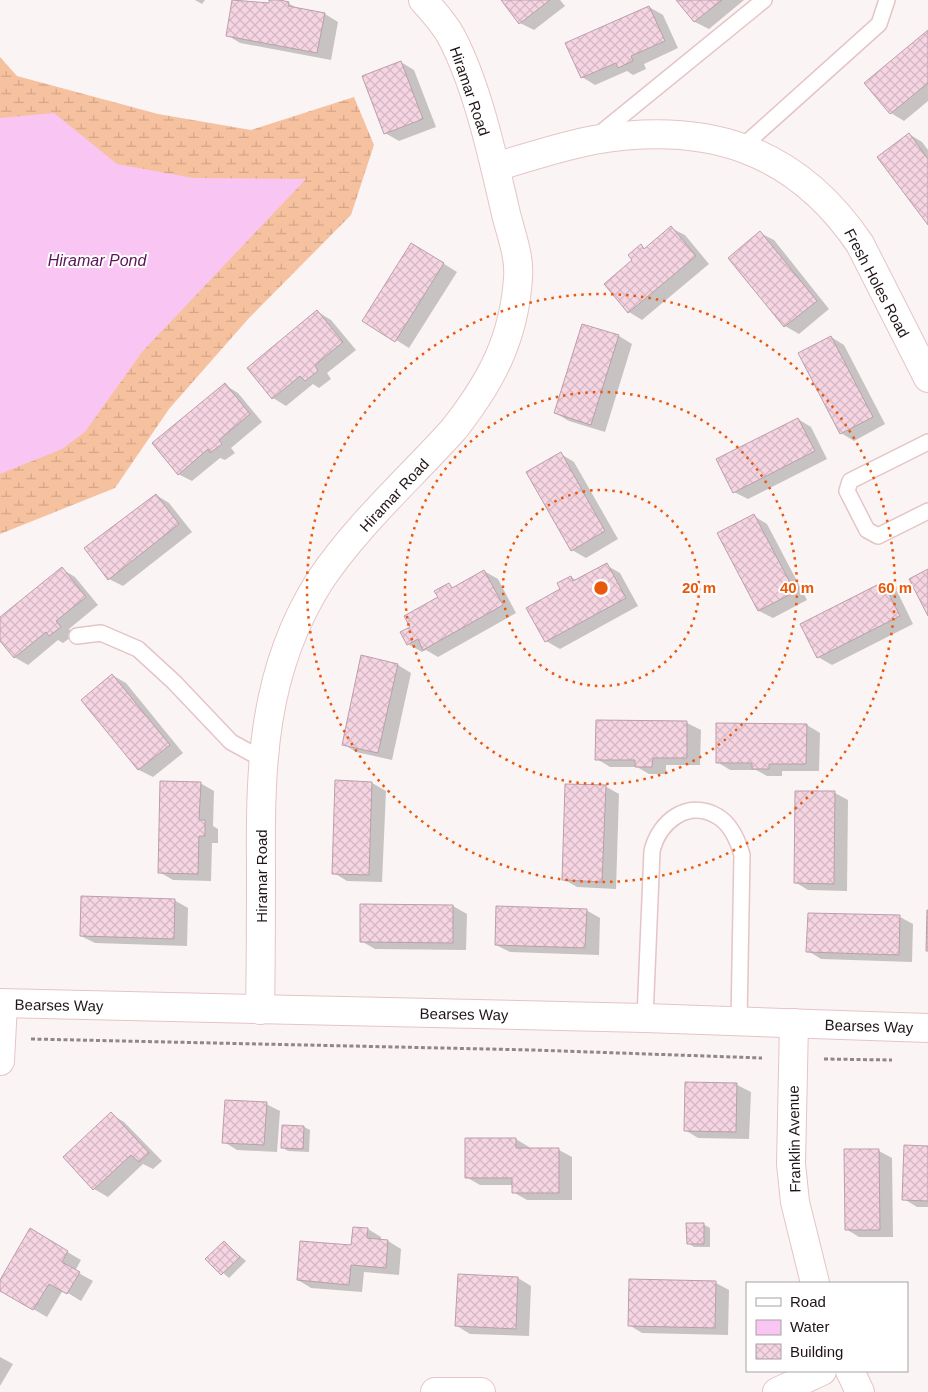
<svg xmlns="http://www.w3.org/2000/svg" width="928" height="1392" font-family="Helvetica,sans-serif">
<defs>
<pattern id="wetland-marsh" width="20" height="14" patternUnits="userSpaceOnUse" patternTransform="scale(1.25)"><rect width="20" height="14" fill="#f6c19f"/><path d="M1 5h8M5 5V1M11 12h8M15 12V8" fill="none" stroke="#d3a588"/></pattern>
<pattern id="building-cross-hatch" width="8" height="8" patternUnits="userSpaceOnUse" patternTransform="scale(1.25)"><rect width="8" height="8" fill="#f6d5e3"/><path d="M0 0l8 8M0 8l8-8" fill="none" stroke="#d3b6c2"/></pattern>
</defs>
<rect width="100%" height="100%" fill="#fbf4f4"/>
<path fill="url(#wetland-marsh)" d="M0,57L17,76L158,114L251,130L354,97L374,145L351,215L249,318L169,409L115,488L0,534Z"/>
<path fill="#f9c6f4" d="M54,113L117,164L193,178L306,179L142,352L85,432L62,449L0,474V118Z"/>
<g fill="#0003">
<path d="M195,0H205L202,4Z"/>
<path d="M234,0L270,4V0L288,3L300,10L325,14L338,22L331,60L240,43L227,35Z"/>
<path d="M503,0H560L565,6L534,30L520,23Z"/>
<path d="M678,0H744L709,29L695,22Z"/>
<path d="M649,7L663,15L678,48L644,64L646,69L633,75L627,71L595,85L582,77Z"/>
<path d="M928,32V101L904,121L891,113Z"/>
<path d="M401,62L414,70L436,127L399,141L385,133Z"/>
<path d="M909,134L922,142L928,150V223Z"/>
<path d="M671,228L685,235L709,264L642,320L629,312L605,284L634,260L641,246L646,249Z"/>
<path d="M760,233L774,240L829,309L799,334L785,326L729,258Z"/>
<path d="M425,252L457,272L409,348L364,320Z"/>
<path d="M318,312L331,320L356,350L327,373L331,379L319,388L313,384L286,406L273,398Z"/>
<path d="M583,325L619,336L632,344L605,432L569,421L555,413Z"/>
<path d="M831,337L844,345L885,424L854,441L841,433Z"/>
<path d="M225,385L238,393L262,422L231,448L235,453L225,460L220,458L192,481L178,474Z"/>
<path d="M798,419L811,427L827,459L748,499L734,492Z"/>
<path d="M561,454L574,462L618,539L586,558L572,550Z"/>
<path d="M156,495L169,503L192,532L123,586L109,579Z"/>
<path d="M754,516L767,524L807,600L773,618L759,611L719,534Z"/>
<path d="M606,565L620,573L638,606L560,649L546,641L528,608L562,590L571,577L577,581Z"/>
<path d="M62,569L75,577L98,605L69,629L74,635L63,643L58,640L28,665L14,657L0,639V619Z"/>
<path d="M484,571L498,579L516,613L438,657L426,650L422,652L408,644L449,585L454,588Z"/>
<path d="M883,584L897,591L913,624L832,665L818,657Z"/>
<path d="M398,665L411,673L392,760L356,752L343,744Z"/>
<path d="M112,675L126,683L183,753L153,777L139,770L82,700Z"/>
<path d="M597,721L687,723L701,730L700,765H666V774H649L637,767H610L597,759Z"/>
<path d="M807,725L820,733L819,771H782V776H767L756,770H730L717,762Z"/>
<path d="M336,782L372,783L386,791L382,882L347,881L334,873Z"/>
<path d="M200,783L214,791L213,826L218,829V843H212L211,881L173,880L159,872Z"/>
<path d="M605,786L619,794L616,889L577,887L563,879Z"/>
<path d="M835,793L848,800L847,891L808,890L795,882Z"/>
<path d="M174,900L188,908L187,946L95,943L81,936Z"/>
<path d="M362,905L453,906L467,914L466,950L375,949L361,941Z"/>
<path d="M586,910L600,918L599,955L510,952L496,945Z"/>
<path d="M809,914L900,917L913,924L912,962L821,959L808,951Z"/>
<path d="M686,1083L737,1085L751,1092L749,1139L698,1138L685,1130Z"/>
<path d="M266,1104L280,1111L277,1152L237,1150L224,1142Z"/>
<path d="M111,1114L124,1122L162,1161L153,1169L143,1164L108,1197L94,1189L65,1157Z"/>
<path d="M304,1127L310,1130L309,1152L288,1151L282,1147Z"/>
<path d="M516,1139L529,1147V1150H559L572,1157V1200H527L513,1192V1185H480L466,1177Z"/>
<path d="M928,1147V1207H917L904,1199Z"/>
<path d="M879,1151L892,1158L893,1237H859L846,1229Z"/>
<path d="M703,1224L710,1228V1247H694L688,1243Z"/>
<path d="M368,1229L381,1237V1240L388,1241L401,1249L399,1275L364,1272L362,1292L311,1288L298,1280L352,1247Z"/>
<path d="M30,1230L81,1260L75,1271L93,1281L81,1301L63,1290L47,1317L0,1290V1282Z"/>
<path d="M224,1242L246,1261L229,1278L207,1259Z"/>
<path d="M518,1278L531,1286L529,1336L470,1334L457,1326Z"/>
<path d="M716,1283L729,1290L728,1335L642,1333L629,1325Z"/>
<path d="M0,1357L13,1364L0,1386Z"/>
</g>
<g fill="url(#building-cross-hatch)" stroke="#bb9fab">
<path d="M232,0L269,3V0H280L289,2L288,6L325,13L317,53L226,36Z"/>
<path d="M501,0H550L519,24Z"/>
<path d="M676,0H722L694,22Z"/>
<path d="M649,6L665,41L631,56L633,61L618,68L616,63L581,78L565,43Z"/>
<path d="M928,30V83L890,114L864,83Z"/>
<path d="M401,61L423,119L384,134L362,76Z"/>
<path d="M909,133L928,159V225L877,157Z"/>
<path d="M671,226L696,256L628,313L604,284L632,260L628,255L641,244L644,249Z"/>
<path d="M760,231L817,301L784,327L728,258Z"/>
<path d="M411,243L444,263L395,342L362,321Z"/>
<path d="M317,310L343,342L315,365L318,371L305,381L300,376L272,399L247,368Z"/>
<path d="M582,324L619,335L591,425L554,413Z"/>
<path d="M831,336L873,417L840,434L798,353Z"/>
<path d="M225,383L250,414L219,440L222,444L210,453L208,449L178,475L152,443Z"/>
<path d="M798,418L815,451L733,493L716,459Z"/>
<path d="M561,452L605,531L571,551L526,472Z"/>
<path d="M156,494L179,524L108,580L84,548Z"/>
<path d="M754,514L795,592L758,611L717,533Z"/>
<path d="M607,563L626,598L545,642L526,608L560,589L557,583L571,576L573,581Z"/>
<path d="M62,567L86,597L56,621L61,627L49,636L46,632L14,658L0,641V617Z"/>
<path d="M928,569V616L909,579Z"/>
<path d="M484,570L503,605L423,650L418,639L407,645L400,632L410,627L404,616L438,597L434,591L449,583L452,588Z"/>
<path d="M883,582L900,616L817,658L800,624Z"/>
<path d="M361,655L398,664L378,753L342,745Z"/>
<path d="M112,674L170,745L138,770L81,700Z"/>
<path d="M596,720L687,721V758H653L652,767H635V760H595Z"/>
<path d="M716,723L807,724L806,764H769V769H752V763H716Z"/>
<path d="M335,780L372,782L369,875L332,874Z"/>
<path d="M160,781L201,782L199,820H205V836H199L198,874L158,873Z"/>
<path d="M565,784L606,785L602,882L562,880Z"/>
<path d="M795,791H835L834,884L794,883Z"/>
<path d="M81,896L175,899L174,939L80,936Z"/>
<path d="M360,904L453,905V943L360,942Z"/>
<path d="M496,906L587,909L585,948L495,945Z"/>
<path d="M927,910H928V951H926Z"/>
<path d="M808,913L900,915L899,955L806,952Z"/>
<path d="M685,1082L737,1083L736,1132L684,1131Z"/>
<path d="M225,1100L267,1102L264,1145L222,1143Z"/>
<path d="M111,1112L149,1153L139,1162L131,1155L93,1190L63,1157Z"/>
<path d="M282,1125L304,1126L303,1149L281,1148Z"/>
<path d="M465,1138H516V1148H559V1193H512V1178H465Z"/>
<path d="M904,1145L928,1146V1201L902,1200Z"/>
<path d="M844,1149H879L880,1230H845Z"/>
<path d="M686,1223H704V1244H687Z"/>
<path d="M353,1227L368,1228L367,1238L388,1240L386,1268L351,1265L349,1285L297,1280L300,1241L351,1245Z"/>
<path d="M30,1228L68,1251L62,1262L80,1272L67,1294L49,1284L33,1310L0,1291V1280Z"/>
<path d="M224,1241L240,1257L221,1275L205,1259Z"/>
<path d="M458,1274L518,1277L516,1329L455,1326Z"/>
<path d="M629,1279L716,1281L715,1328L628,1326Z"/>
</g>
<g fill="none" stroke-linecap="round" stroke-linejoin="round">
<defs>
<g id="lane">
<path d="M597,136L764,0"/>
<path d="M742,147L879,24L887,0"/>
<path d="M928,442L850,481L847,491L867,530L878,536L928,511"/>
<path d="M77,636L101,633L138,649L174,682L231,742L262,759"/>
<path d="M645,1018L652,851C659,822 687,799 717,816C731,824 738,841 742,855L739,1021"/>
</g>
<g id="street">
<path d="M495,167C527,158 561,146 594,140C706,121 795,148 860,244L928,378"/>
<path d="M260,1010C261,962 261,914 261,866C260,764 263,671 319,582C356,526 409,479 454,429C491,382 514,339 518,278C520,257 511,234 506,214C493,158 478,87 451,36C444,23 433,11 423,0"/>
<path d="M794,1023L791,1164L795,1202L815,1283"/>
<path d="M0,1061L3,1004"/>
<path d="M850,1371L860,1392"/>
<path d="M435,1392H481"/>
<path d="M777,1392L822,1371"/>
</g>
<path id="secondary" d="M0,1003L645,1018L928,1028"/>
</defs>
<use href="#lane" stroke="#e5c4c7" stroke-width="18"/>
<use href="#street" stroke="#e5c4c7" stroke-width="30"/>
<use href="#secondary" stroke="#e5c4c7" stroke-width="30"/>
<g stroke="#908788" stroke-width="3" stroke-dasharray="4 2.5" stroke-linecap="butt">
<path d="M31,1039L533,1050L762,1058"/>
<path d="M824,1059L892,1060"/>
</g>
<use href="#lane" stroke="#fff" stroke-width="15"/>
<use href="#street" stroke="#fff" stroke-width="28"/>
<use href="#secondary" stroke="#fff" stroke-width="28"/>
</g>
<g fill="none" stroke="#e8590c" stroke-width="2.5" stroke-dasharray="2.5 5">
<circle cx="601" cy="588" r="98"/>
<circle cx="601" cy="588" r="196"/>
<circle cx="601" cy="588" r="294"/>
</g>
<g text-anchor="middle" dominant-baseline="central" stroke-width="4" stroke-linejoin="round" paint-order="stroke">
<g font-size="15" fill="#201516" stroke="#fff">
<text transform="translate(470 91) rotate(71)">Hiramar Road</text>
<text transform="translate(877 283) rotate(62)">Fresh Holes Road</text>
<text transform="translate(394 495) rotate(-47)">Hiramar Road</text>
<text transform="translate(261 876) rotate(-90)">Hiramar Road</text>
<text transform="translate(59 1005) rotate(1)">Bearses Way</text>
<text transform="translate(464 1014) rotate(1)">Bearses Way</text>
<text transform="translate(869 1026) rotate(2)">Bearses Way</text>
<text transform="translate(794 1139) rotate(-91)">Franklin Avenue</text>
</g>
<g font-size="16" font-style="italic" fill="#5d145a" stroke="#fff">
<text x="97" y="260">Hiramar Pond</text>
</g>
</g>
<circle cx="601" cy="588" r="8" fill="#e8590c" stroke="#fff" stroke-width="2.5"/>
<g font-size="15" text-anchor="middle" font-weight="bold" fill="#e8590c" stroke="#fff" stroke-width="4" stroke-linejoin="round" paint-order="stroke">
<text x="699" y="593">20 m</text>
<text x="797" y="593">40 m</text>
<text x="895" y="593">60 m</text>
</g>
<rect x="746" y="1282" width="162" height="90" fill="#ffffff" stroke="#a6a1a2"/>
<rect x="756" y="1298" width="25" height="8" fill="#ffffff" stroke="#a6a1a2"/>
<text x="790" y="1307" font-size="15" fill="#201516">Road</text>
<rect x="756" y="1320" width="25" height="15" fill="#f9c6f4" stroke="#a6a1a2"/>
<text x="790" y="1332" font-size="15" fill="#201516">Water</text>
<rect x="756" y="1344" width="25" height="15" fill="url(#building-cross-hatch)" stroke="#a6a1a2"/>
<text x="790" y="1357" font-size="15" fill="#201516">Building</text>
</svg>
